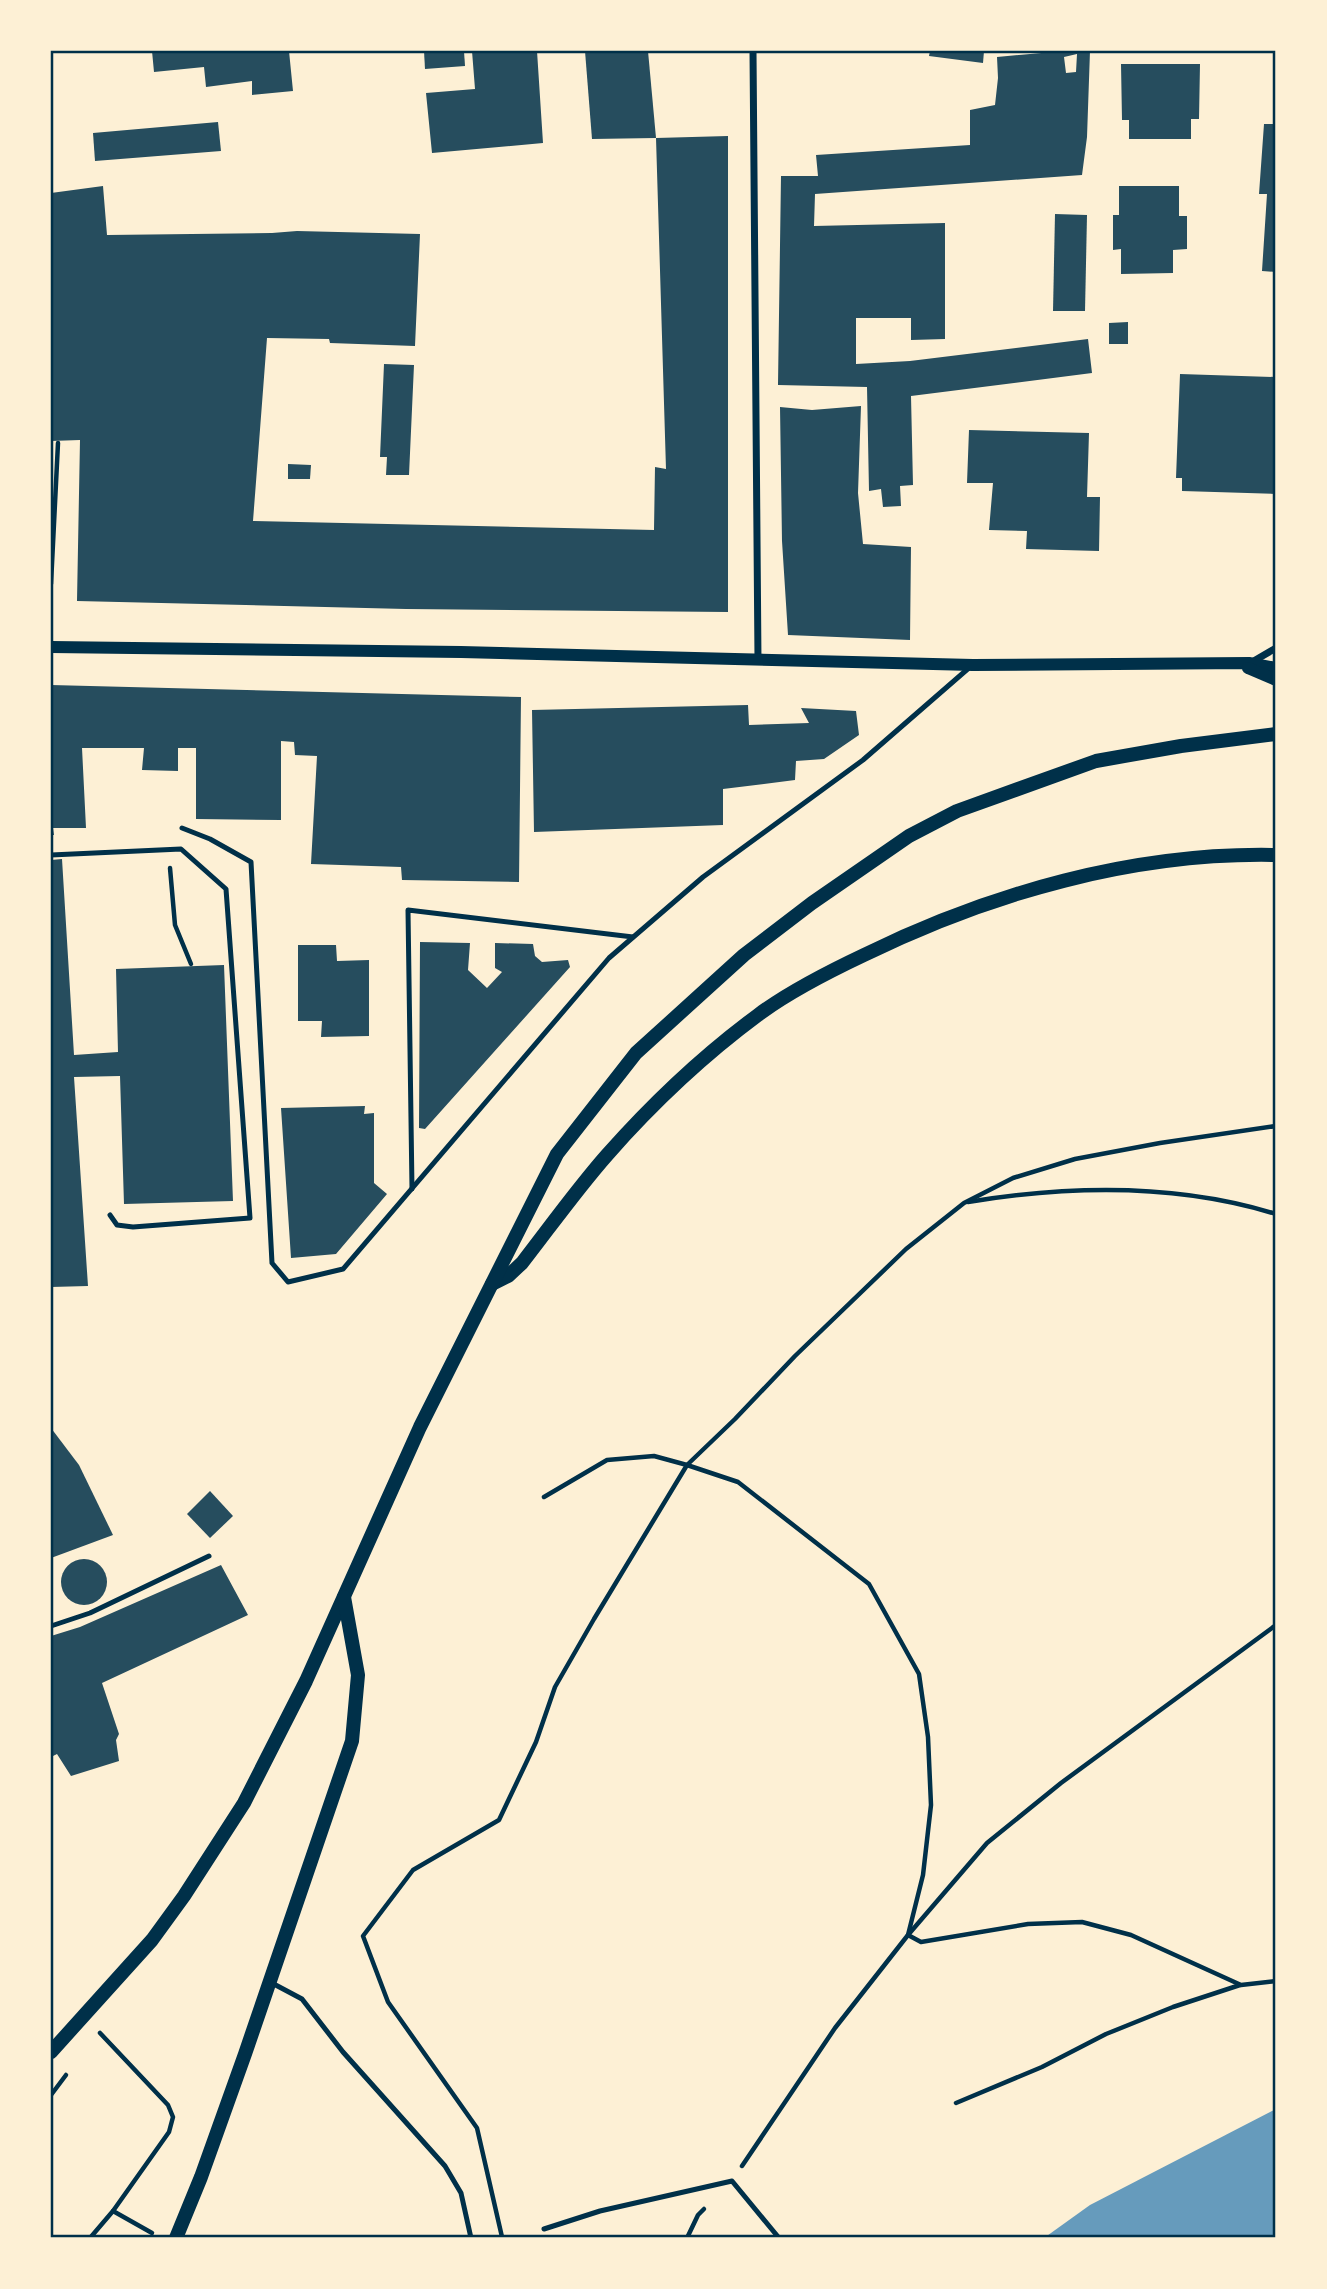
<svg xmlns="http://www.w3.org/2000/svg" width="1327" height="2289" font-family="Mulish,sans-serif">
<rect width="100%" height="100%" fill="#fdf0d5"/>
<path fill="#669bbc" d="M1276,2109V2238H1044L1090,2205Z"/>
<g fill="#264d5e" fill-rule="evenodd">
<path d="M152,51H289L293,91L252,95V81L206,87L204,67L154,72Z"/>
<path d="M424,51H464L465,66L425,69Z"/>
<path d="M472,51H537L543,143L432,153L426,93L475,89Z"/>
<path d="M585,51H648L656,138L592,139Z"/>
<path d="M930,51H984L983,63L929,56Z"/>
<path d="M1064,51H1090L1087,137L1082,175L815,194L814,226L945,223V339L911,340V318H856V364L910,361L1088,339L1092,373L911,396L913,485L900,486L901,506L883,507L881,489L869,491L867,387L778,385L781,176H818L816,155L970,145V110L995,105L998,78L997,57ZM1077,54L1076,72L1066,73L1064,57Z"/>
<path d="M1121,64H1200L1199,119H1191V139H1129V120H1122Z"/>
<path d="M218,122L221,151L95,161L93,133Z"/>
<path d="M1264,124H1276V272L1262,271L1267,194H1259Z"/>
<path d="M728,136V612L406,609L77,601L80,440L51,441V193L103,186L107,235L272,233L297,231L420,234L415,346L330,343L329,339L267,338L253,521L654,530L655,467L666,469L656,138Z"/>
<path d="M1119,186H1179V216H1187V249L1173,250V273L1121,274V249L1113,250V215H1119Z"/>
<path d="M1055,214L1087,215L1085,311H1053Z"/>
<path d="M1128,322V344H1109V323Z"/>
<path d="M384,364L414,365L409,475H386L387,457H380Z"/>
<path d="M1180,374L1276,377V494L1182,491V478H1176Z"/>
<path d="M861,406L858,493L863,544L911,547L910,640L788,635L782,541L780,407L812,410Z"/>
<path d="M969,430L1089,433L1087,497H1100L1099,551L1026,549L1027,531L989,530L993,483H967Z"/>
<path d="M288,464L311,465L310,479H288Z"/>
<path d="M51,685L521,697L519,882L402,880L401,867L311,864L317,756L295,755L294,742L281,741V820L196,819V748H178V771L142,770L144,748H82L86,828H53L54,835H51Z"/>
<path d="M748,705L749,725L809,723L801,708L856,711L859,735L824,759L796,761L795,780L723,789V825L534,832L532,710Z"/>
<path d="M62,859L74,1055L118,1052L116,969L224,965L233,1201L124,1204L120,1076L74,1077L88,1286L51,1287V860Z"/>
<path d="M420,942L470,943L468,970L487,988L502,972L495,968V943L533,944L535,956L542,962L568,960L570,967L425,1129L419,1128Z"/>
<path d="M298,945H336L337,961L369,960V1036L321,1037L322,1021H298Z"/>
<path d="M365,1106L364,1114L374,1113V1183L387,1194L336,1254L291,1258L281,1108Z"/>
<path d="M51,1428L79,1465L113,1535L51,1558Z"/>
<path d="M210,1491L233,1516L210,1538L187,1514Z"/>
<circle cx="84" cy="1582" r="23"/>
<path d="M221,1565L248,1615L102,1683L119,1734L116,1740L119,1761L71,1776L57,1754L51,1757V1636L80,1627Z"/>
</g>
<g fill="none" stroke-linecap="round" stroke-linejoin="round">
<g stroke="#003049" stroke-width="4.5">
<path d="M51,584L58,443"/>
<path d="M170,868L175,925L191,964"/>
<path d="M968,1202C1071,1185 1176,1183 1276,1214"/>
<path d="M544,1497L607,1460L654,1456L687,1465L738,1482L869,1584L919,1674L928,1737L931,1805L923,1875L908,1935L921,1942L1028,1924L1082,1922L1131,1935L1241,1985L1276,1981"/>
<path d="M51,2095L66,2075"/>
<path d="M956,2103L1042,2067L1106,2034L1173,2007L1240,1985"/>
<path d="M742,2166L835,2028L908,1935L987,1843L1061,1783L1276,1625"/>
<path d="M113,2211L152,2233"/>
<path d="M502,2237L477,2128L388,2002L363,1936L413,1870L499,1820L536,1742L555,1687L594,1619L687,1465L735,1419L795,1356L906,1249L964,1203L1013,1178L1075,1159L1160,1143L1276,1126"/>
<path d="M90,2238L113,2211L169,2132L173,2117L168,2105L100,2033"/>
<path d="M687,2238L698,2215L704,2209"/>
</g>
<g stroke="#003049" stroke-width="5">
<path d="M182,828L210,839L251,862L272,1263L288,1282L343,1269L609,958L703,877L863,760L970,667"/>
<path d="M51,855L181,849L226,889L250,1218L133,1227L117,1225L110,1215"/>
<path d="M412,1189L408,910L633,937"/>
<path d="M51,1626L90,1613L209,1556"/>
<path d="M270,1982L302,1999L343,2052L445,2166L461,2193L471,2238"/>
<path d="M544,2229L600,2211L732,2181L779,2238"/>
</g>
<g stroke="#003049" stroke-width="7">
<path d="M753,51L758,660"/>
<path d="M1252,662L1276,648"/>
</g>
<g stroke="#003049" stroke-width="12">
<path d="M51,647L461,652L973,665L1249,663L1276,668"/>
<path d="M1248,668L1276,680"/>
</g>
<g stroke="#003049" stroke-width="14">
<path d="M492,1284L508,1276L522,1263C550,1227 577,1189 607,1155C652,1104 704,1055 758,1015C790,991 828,972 864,955C991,893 1134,852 1276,855"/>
<path d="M51,2052L152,1940L184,1896L244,1803L306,1681L420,1427L557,1154L636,1053L744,955L812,903L909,836L957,811L1096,761L1181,746L1276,734"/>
<path d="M176,2238L201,2177L245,2054L352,1741L358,1675L344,1597"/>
</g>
</g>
<rect width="1327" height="2289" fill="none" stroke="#fdf0d5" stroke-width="105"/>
<rect x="52" y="52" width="1222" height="2184" fill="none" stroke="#003049" stroke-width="2.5"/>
</svg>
